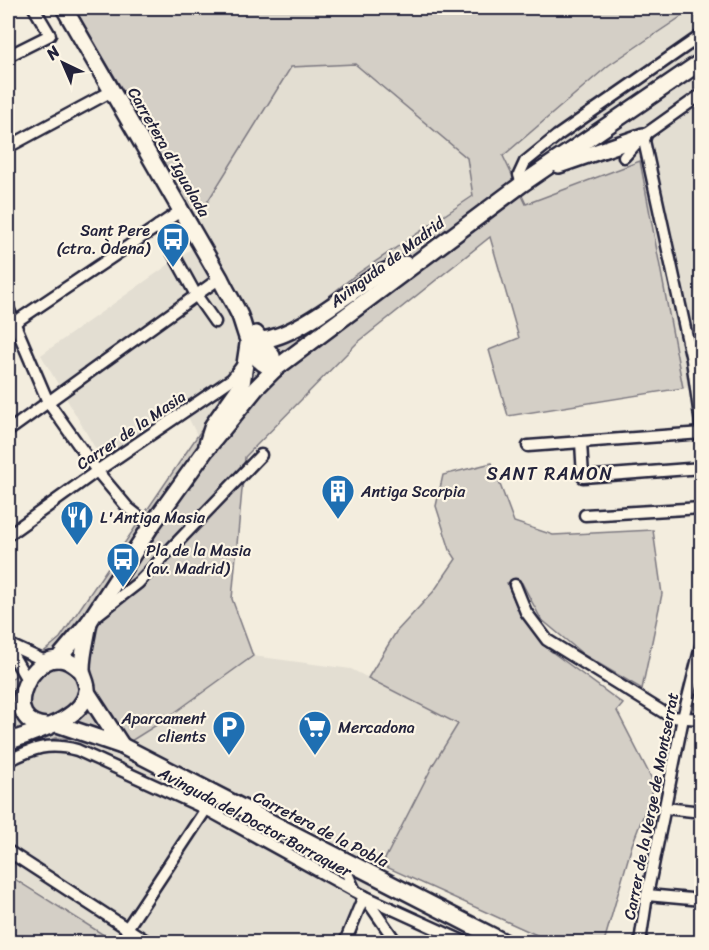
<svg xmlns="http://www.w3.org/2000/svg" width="709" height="950" font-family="Sriracha,sans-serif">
<rect width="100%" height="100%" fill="#f3edde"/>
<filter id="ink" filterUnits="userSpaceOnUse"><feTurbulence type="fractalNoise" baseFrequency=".0167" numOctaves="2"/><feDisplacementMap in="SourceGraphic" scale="12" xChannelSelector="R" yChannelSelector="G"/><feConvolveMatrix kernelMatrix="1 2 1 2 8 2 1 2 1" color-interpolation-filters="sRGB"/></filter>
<g filter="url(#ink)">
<g fill="#e3ded2">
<path d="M694,8H701V387L683,388L640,161L526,204L503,156L609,65Z"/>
<path d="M355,64L468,158L473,197L354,276L277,338L230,388L197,435L183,407L102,460L41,355L195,246V222L290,67Z"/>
<path d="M253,656L351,669L458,724L434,763L345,942H115L8,873V758L55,738L131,741L163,721Z"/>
</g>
<g fill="#d4cfc6" stroke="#7b7880" stroke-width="1.5">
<path d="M74,8H694L609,65L503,156L526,204L640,161L683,388L508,416L489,350L519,338L490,237L357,343L245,457L232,599L253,656L163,721L131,741L55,738L8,758V682L60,638L230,388L277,338L354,276L473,196L467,158L355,64L291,67L195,222L151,138Z"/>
<path d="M492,463L514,522L553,535L653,530L662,594L642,689L584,655L541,619L522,583H507L521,616L548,649L623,704L617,711L655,785L632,845L604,942H552L382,865L434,763L458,724L368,678L396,632L434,591L456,559L450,550L436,506L443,475Z"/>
<path d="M8,873L19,882L115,942H8Z"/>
</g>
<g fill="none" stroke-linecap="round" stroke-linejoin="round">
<defs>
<g id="street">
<path d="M8,56L50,35L34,8"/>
<path d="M643,136L692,360L702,431"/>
<path d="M8,147L112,91"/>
<path d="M624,157L643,136L702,94"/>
<path d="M522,184L519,175L525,162L557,136L702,35"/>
<path d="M158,226L196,295L215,322"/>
<path d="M8,308L48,402L97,471L128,508L151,526"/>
<path d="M8,327L182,210"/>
<path d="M8,431L220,278"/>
<path d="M581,442L583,477L702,468"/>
<path d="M528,446L702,433"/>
<path d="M585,515L702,508"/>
<path d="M8,535L97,471L232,379L244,363"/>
<path d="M515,585L526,612L547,640L671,717L702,719"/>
<path d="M98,614L138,583L261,455"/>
<path d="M8,644L45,661"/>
<path d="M8,647L26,678"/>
<path d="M8,761C33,748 49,742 77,750L206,809L364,896L465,942"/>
<path d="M665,808L702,812"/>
<path d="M8,851L148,942"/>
<path d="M341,860L355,891"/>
<path d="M647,895L702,900"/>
<path d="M364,896L396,942"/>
<path d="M126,930L206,809"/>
<path d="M345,942L364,896"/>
<path d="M640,942L647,895L683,718L702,642"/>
</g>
<g id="secondary">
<path d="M64,8L220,278C226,291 234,303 240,316C248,338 250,362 275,369"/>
<path d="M559,165L643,136"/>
<path d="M256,334L272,356L275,369"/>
<path d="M261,340C296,337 347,293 379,274C387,270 396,267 405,264"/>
<path d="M207,444L213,425L242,384L248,344"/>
<path d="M58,659L89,622L151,526L205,451L257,387L275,369L522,184L702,61"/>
<path d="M87,692L122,746"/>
<path d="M57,724L122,746L504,942"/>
<path d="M46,726C0,722 27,660 57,659C67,658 74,665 82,671"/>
<path d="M8,742C31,732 83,721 87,691C88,683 82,676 82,669C82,653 87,637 89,622"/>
</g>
</defs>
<use href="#street" stroke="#22223b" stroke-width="15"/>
<use href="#secondary" stroke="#22223b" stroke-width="20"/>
<use href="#street" stroke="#fcf5e5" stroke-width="10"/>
<use href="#secondary" stroke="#fcf5e5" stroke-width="15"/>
</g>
</g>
<defs>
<symbol id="bus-pin" viewBox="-11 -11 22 30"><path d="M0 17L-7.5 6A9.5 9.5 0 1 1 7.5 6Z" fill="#1f6fb2" stroke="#fcf5e5"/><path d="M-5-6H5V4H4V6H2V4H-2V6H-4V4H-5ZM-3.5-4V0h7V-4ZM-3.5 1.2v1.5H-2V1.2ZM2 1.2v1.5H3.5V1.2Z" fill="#fff"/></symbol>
<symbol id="building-pin" viewBox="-11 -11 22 30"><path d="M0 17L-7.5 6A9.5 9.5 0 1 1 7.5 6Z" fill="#1f6fb2" stroke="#fcf5e5"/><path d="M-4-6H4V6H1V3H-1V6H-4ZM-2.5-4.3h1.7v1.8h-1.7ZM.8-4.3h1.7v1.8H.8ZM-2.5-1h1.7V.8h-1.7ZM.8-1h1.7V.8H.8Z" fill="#fff"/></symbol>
<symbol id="restaurant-pin" viewBox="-11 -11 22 30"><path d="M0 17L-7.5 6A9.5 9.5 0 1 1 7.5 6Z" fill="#1f6fb2" stroke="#fcf5e5"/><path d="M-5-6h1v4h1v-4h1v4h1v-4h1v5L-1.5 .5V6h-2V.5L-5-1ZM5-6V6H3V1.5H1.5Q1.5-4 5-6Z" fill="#fff"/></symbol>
<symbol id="parking-pin" viewBox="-11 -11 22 30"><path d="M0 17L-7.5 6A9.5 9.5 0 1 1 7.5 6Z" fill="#1f6fb2" stroke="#fcf5e5"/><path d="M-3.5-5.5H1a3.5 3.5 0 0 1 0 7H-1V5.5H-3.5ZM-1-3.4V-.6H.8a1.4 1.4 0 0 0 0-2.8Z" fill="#fff"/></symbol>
<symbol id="supermarket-pin" viewBox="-11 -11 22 30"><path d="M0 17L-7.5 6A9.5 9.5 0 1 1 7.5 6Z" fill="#1f6fb2" stroke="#fcf5e5"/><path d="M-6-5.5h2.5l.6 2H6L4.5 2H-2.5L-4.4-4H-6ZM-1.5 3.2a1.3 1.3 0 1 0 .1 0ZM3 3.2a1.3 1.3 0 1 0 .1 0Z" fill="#fff"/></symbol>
</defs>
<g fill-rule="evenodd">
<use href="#bus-pin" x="154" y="220" width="38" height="52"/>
<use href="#building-pin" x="319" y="472" width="38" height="52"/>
<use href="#restaurant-pin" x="58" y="498" width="38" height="52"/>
<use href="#bus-pin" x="104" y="540" width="38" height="52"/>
<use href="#parking-pin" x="210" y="708" width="38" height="52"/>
<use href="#supermarket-pin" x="296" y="708" width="38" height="52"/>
</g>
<g text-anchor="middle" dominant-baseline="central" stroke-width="4.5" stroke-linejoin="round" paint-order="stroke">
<g font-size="16" fill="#22223b" stroke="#fcf5e5">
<text transform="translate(169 152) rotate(60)">Carretera d'Igualada</text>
<text transform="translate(387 262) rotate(-37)">Avinguda de Madrid</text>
<text transform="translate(131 430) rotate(-34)">Carrer de la Masia</text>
<text transform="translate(651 806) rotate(-79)">Carrer de la Verge de Montserrat</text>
<text transform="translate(255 822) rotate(28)">Avinguda del Doctor Barraquer</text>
<text transform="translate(321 829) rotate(27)">Carretera de la Pobla</text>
</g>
<g font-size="16" fill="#22223b" stroke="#fcf5e5" text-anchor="start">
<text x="150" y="230" text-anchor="end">Sant Pere<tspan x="150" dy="18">(ctra. Òdena)</tspan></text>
<text x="361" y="491">Antiga Scorpia</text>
<text x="100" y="517">L'Antiga Masia</text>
<text x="146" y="550">Pla de la Masia<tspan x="146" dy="18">(av. Madrid)</tspan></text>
<text x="206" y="718" text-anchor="end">Aparcament<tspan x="206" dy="18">clients</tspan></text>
<text x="338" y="727">Mercadona</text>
</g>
<g font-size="18" letter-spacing="1.5" fill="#22223b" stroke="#fcf5e5">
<text x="550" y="474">SANT RAMON</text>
</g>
</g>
<rect width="709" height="950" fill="none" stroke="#fcf5e5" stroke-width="30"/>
<rect x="15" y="15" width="679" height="920" fill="none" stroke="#22223b" stroke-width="2" filter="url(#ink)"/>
<g transform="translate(63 63) rotate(316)" stroke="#fcf5e5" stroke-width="4.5" paint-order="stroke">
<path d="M0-4.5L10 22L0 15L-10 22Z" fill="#22223b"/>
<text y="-9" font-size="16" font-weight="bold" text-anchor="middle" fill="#22223b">N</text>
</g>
</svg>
